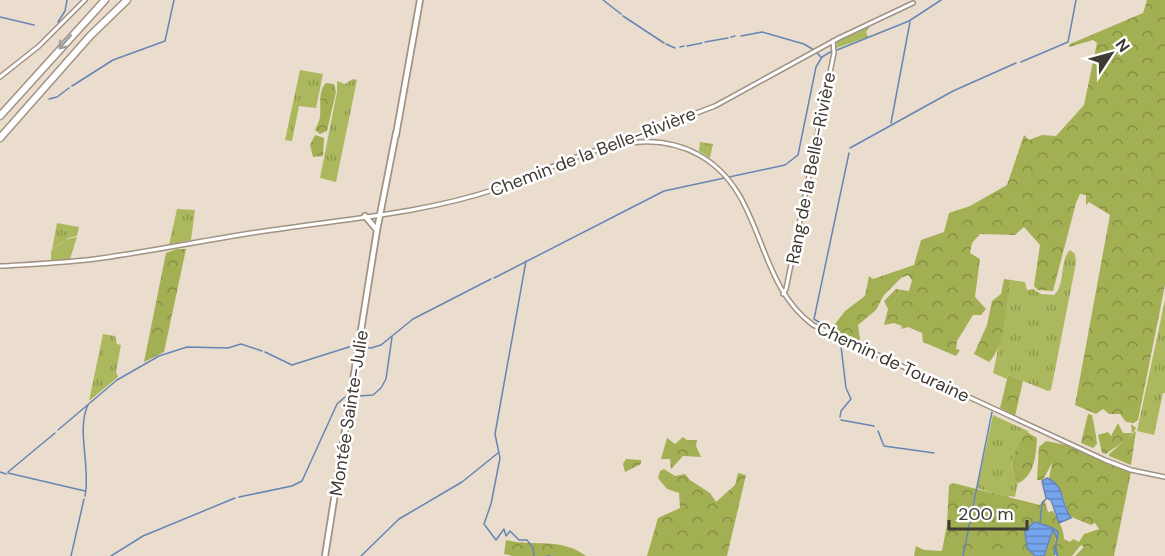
<svg xmlns="http://www.w3.org/2000/svg" width="1165" height="556" font-family="'DM Sans',sans-serif">
<defs>
<pattern id="grass-tufts" width="24" height="20" patternUnits="userSpaceOnUse" patternTransform="scale(1.5)"><rect width="24" height="20" fill="#acb85e"/><path d="M3 7l-1-3M5 7V3M7 7l1-3M15 17l-1-3M17 17v-4M19 17l1-3" fill="none" stroke="#8d974e"/></pattern>
<pattern id="forest-crowns" width="20" height="18" patternUnits="userSpaceOnUse" patternTransform="scale(1.5)"><rect width="20" height="18" fill="#a3af53"/><path d="M2 6a3 3 0 1 1 6 0M12 15a3 3 0 1 1 6 0" fill="none" stroke="#868f45"/></pattern>
<pattern id="water-rules" width="6" height="5" patternUnits="userSpaceOnUse" patternTransform="scale(1.5)"><rect width="6" height="5" fill="#76a5ed"/><path d="M0 2.5h6" fill="none" stroke="#6287c1"/></pattern>
</defs>
<rect width="100%" height="100%" fill="#ebddcd"/>
<g fill="url(#grass-tufts)">
<path d="M870,27L866,32L868,37L836,48L837,40Z"/>
<path d="M300,70L323,74L316,108L299,106L292,141L285,140Z"/>
<path d="M353,79L357,80L336,182L320,178L337,92V81L345,84Z"/>
<path d="M700,142L713,144L710,158L699,151Z"/>
<path d="M177,209L195,210L191,240L169,245Z"/>
<path d="M57,223L79,227L77,236L68,238L52,250Z"/>
<path d="M77,237L70,259L51,260V251L67,239Z"/>
<path d="M1070,250L1075,254L1076,263L1051,390L1048,391L1008,375L1007,379L993,373C1000,343 1003,311 1011,280L1025,282L1027,290L1033,289L1041,294L1054,295C1066,285 1059,261 1070,250Z"/>
<path d="M1165,300V393H1163L1154,435L1137,431Z"/>
<path d="M103,334L115,336L117,344L121,345L116,372L118,377L89,401Z"/>
<path d="M993,415L1028,431C1021,448 1002,460 1018,482L1015,497L1009,496L1008,498L977,488Z"/>
</g>
<g fill="url(#forest-crowns)">
<path d="M1147,0H1165V285L1138,420L1134,423L1126,422L1120,414H1109L1103,409L1096,414L1075,405L1110,215L1089,202L1086,205V195L1080,194L1076,203L1053,291L1038,290L1034,286L1040,245L1024,227L1015,235L980,234L972,243L970,253L980,259L975,297L986,309L981,315H973L957,341L956,349L960,350L956,356L923,342L922,333L908,327L901,329L902,326L894,323L884,325L888,309L884,301L896,289L909,291L912,280L908,275L901,278L884,295L876,310L858,325L861,347L841,338L835,324L845,311L865,296L869,276L873,279L914,265L921,240L944,232L949,213L970,206L1007,185L1024,135L1029,140L1042,135L1056,136L1084,105L1097,43L1093,40L1069,47L1070,44L1143,13Z"/>
<path d="M326,83L334,84L336,92L327,131L320,134L315,130C316,127 318,124 319,121C323,109 316,94 326,83Z"/>
<path d="M315,135L324,138L323,156L313,157L310,145Z"/>
<path d="M177,249H186L164,352L144,362L166,253Z"/>
<path d="M1004,279L1011,280C1005,303 1006,346 989,362L974,354L987,325L992,301L1001,294Z"/>
<path d="M1008,375L1023,381L1015,416L1000,408Z"/>
<path d="M1088,414L1092,415C1094,425 1096,433 1097,444L1093,448L1081,443Z"/>
<path d="M1118,423L1123,433H1132L1131,424L1136,428C1129,441 1117,445 1106,454L1102,453L1098,435L1108,432L1111,436Z"/>
<path d="M1136,431L1131,465L1109,456V454Z"/>
<path d="M1027,432L1037,438C1036,455 1035,474 1019,483C1004,467 1016,446 1027,432Z"/>
<path d="M683,437L687,440H697L696,446L701,457L683,456L671,469L670,459H661L667,438L675,444Z"/>
<path d="M1046,441L1066,445L1131,472L1114,556H1075L1084,547L1081,545L1072,556H1058C1048,533 1076,533 1035,522C1020,532 1024,545 1035,556H914L916,546L924,550L942,551L947,524L949,485L953,483L1040,505L1044,499L1048,512L1053,511C1058,520 1064,529 1064,539L1070,542L1073,539L1079,542L1084,534L1099,529L1095,523L1091,525L1069,516L1062,493L1049,478L1052,463L1043,480H1037L1039,447Z"/>
<path d="M626,459L641,460V464L625,472L623,464Z"/>
<path d="M664,469L675,476L685,474L690,480L710,493L716,502L735,485L738,473L746,475L727,556H647L658,518L680,508L679,493L667,489L658,478L660,471Z"/>
<path d="M1051,529L1056,533L1055,556H1044Z"/>
<path d="M506,540C535,547 561,537 586,556H513L504,554Z"/>
</g>
<g fill="url(#water-rules)" stroke="#6685b5" stroke-width="1.5">
<path d="M1047,478C1066,486 1060,504 1071,518L1059,523L1051,500L1046,498L1042,481Z"/>
<path d="M1034,522C1076,533 1048,533 1058,556L1054,553L1057,539L1053,529L1044,556H1035L1027,548L1025,532Z"/>
</g>
<g fill="none" stroke-linecap="round" stroke-linejoin="round">
<g stroke="#6685b5" stroke-width="1.5">
<path d="M603,0L621,14"/>
<path d="M623,16L664,43"/>
<path d="M0,17L34,25"/>
<path d="M58,22L65,11L67,0"/>
<path d="M741,36L762,32L804,44L814,50"/>
<path d="M731,37L735,36"/>
<path d="M705,42L728,38"/>
<path d="M666,44L675,48"/>
<path d="M687,46L702,43"/>
<path d="M680,47L684,46"/>
<path d="M837,50L909,21L941,0"/>
<path d="M817,53L821,57"/>
<path d="M1021,62L1068,42L1076,0"/>
<path d="M72,86L113,60L165,41L174,0"/>
<path d="M49,99L57,97L69,88"/>
<path d="M891,123L910,22"/>
<path d="M850,148L953,91L1016,63"/>
<path d="M526,261L495,434L500,458L491,504L484,524L496,540L504,529L506,536L510,531L519,540H527L533,548L534,556"/>
<path d="M494,278L664,191L785,165L798,155L816,67L822,57L832,51"/>
<path d="M836,333L814,319L849,153"/>
<path d="M265,352L292,365L352,346L371,348L381,345L413,319L491,279"/>
<path d="M840,417L841,411L851,399L846,388L841,346"/>
<path d="M841,420L874,426"/>
<path d="M58,430L117,380L159,356L187,347L228,348L241,344L262,351"/>
<path d="M878,431L884,446L934,453"/>
<path d="M0,472L6,474"/>
<path d="M8,472L55,433"/>
<path d="M8,473L85,491"/>
<path d="M85,496C91,468 76,429 88,405"/>
<path d="M239,497L292,486L302,481L337,404L345,397L373,395L381,388L386,379L392,337"/>
<path d="M1040,523L1042,503L1046,499"/>
<path d="M71,556L84,499"/>
<path d="M111,556L143,536L235,498"/>
<path d="M361,556L399,519L462,482L498,453"/>
<path d="M547,556H550"/>
<path d="M963,556L992,412"/>
</g>
<defs>
<g id="minor">
<path d="M0,77L39,46L85,0"/>
<path d="M632,141L638,135L715,106L839,38L913,3"/>
<path d="M0,266C34,264 68,263 102,258C159,250 215,238 272,230C347,219 424,213 496,189C559,168 633,118 699,155C766,192 753,281 813,325L1105,460L1131,470L1165,477"/>
<path d="M783,294L786,289L834,53L833,41"/>
</g>
<g id="major">
<path d="M396,135L420,0"/>
<path d="M365,216L377,230"/>
<path d="M325,556L377,230L396,133"/>
</g>
<g id="highway">
<path d="M0,116L105,0"/>
<path d="M0,138L90,36L127,0"/>
</g>
</defs>
<use href="#minor" stroke="#a09384" stroke-width="6"/>
<use href="#major" stroke="#a09384" stroke-width="8"/>
<use href="#highway" stroke="#a09384" stroke-width="9"/>
<use href="#minor" stroke="#fff" stroke-width="3"/>
<use href="#major" stroke="#fff" stroke-width="4.5"/>
<use href="#highway" stroke="#fff" stroke-width="6"/>
</g>
<defs><path id="oneway-shaft" d="M-6 0H5M1.5-3L5.5 0L1.5 3" fill="none" stroke-width="1.6" stroke-linecap="round" stroke-linejoin="round" transform="scale(1.5)"/></defs>
<use stroke="#9f9c99" href="#oneway-shaft" transform="translate(65 42) rotate(131)"/>
<g text-anchor="middle" dominant-baseline="central" stroke-width="5" stroke-linejoin="round" paint-order="stroke">
<g font-size="18" fill="#3f3a33" stroke="#fff">
<text transform="translate(593 152) rotate(-21)">Chemin de la Belle-Rivière</text>
<text transform="translate(811 168) rotate(-79)">Rang de la Belle-Rivière</text>
<text transform="translate(893 362) rotate(25)">Chemin de Touraine</text>
<text transform="translate(349 413) rotate(-81)">Montée Sainte-Julie</text>
</g>
</g>
<g transform="translate(1111 54) rotate(54)" stroke="#ffffff" stroke-width="4.5" paint-order="stroke">
<path d="M0-4.5L10 22L0 15L-10 22Z" fill="#3f3a33"/>
<text y="-9" font-size="16" font-weight="bold" text-anchor="middle" fill="#3f3a33">N</text>
</g>
<path d="M949 520v9h78v-9" fill="none" stroke="#3f3a33" stroke-width="3"/>
<text x="958" y="520" font-size="18" fill="#3f3a33" stroke="#ffffff" stroke-width="4.5" paint-order="stroke">200 m</text>
</svg>
